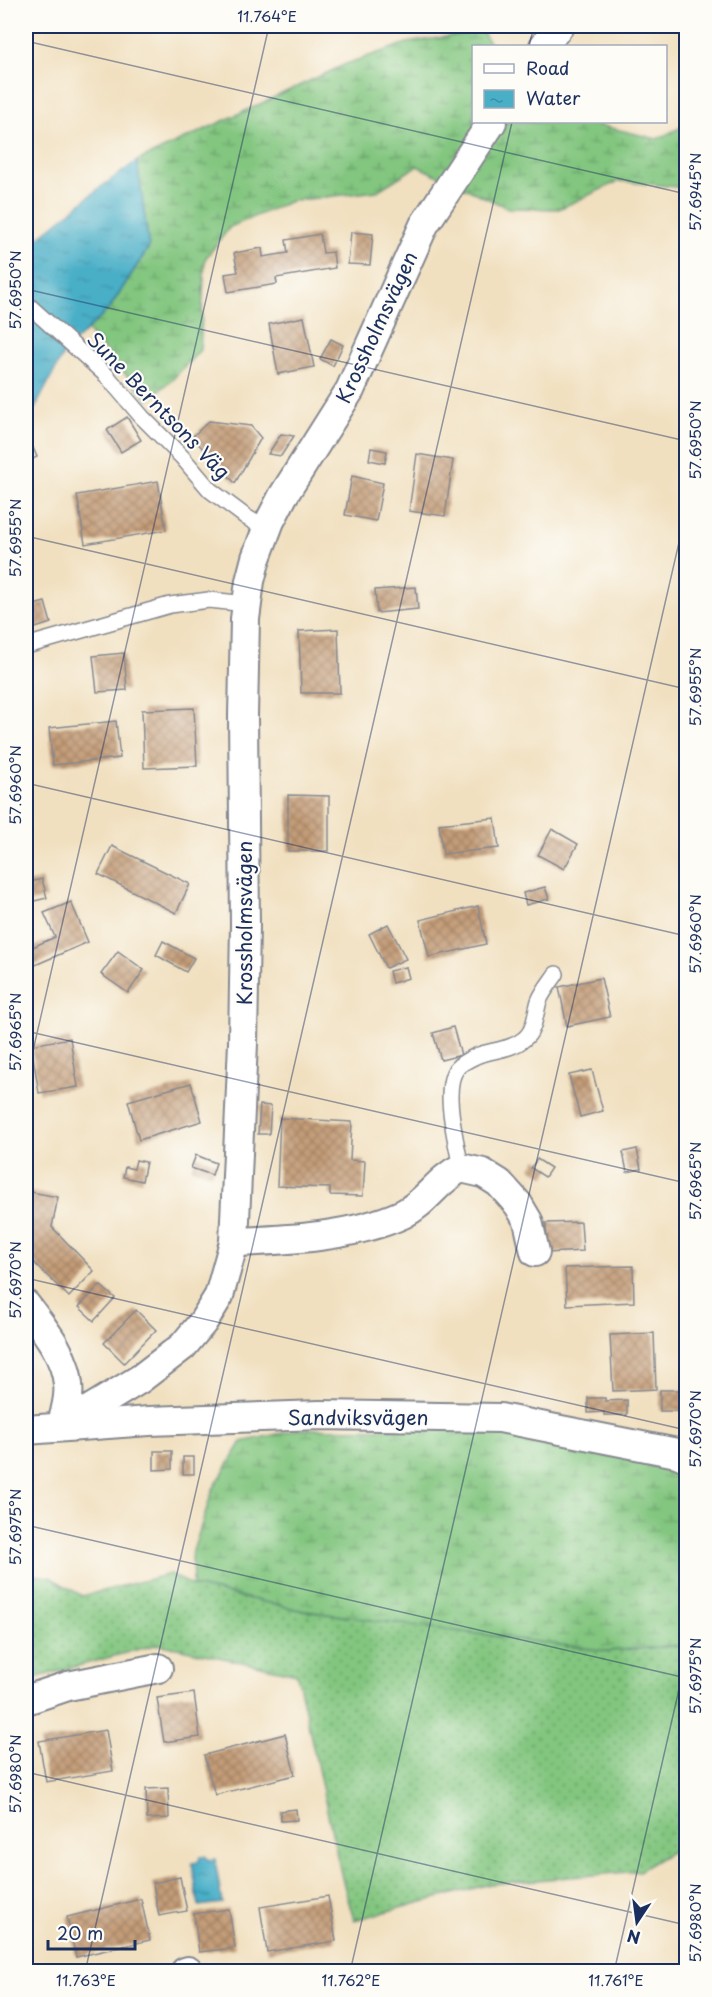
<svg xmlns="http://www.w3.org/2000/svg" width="712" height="1997" font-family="'Playpen Sans',sans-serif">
<defs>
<pattern id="grass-dots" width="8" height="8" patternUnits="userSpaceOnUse" patternTransform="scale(1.5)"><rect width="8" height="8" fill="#82c67f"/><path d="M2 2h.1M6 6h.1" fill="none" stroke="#6aa16b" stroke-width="1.8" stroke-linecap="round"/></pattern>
<pattern id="wetland-marsh" width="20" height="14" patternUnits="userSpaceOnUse" patternTransform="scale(1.5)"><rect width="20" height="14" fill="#82c67f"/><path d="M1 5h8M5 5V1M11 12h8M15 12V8" fill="none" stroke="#6aa16b"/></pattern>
<pattern id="water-ripples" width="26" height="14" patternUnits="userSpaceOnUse" patternTransform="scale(1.5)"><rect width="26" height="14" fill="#48afc7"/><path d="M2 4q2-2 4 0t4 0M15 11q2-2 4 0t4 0" fill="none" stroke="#3b8fa5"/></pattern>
<pattern id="building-cross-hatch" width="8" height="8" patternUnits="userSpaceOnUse" patternTransform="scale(1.5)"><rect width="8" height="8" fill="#c49c77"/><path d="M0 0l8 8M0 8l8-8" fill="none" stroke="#9e8065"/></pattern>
</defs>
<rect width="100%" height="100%" fill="#fdfcf7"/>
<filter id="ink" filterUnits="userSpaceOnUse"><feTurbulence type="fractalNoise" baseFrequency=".0167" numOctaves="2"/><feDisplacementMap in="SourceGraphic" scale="12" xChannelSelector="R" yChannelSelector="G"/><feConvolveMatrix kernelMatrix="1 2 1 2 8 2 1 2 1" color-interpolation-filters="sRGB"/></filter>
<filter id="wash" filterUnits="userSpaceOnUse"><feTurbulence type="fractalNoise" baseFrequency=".008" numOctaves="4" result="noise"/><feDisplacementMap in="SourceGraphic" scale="24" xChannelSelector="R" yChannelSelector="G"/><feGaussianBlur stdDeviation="1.35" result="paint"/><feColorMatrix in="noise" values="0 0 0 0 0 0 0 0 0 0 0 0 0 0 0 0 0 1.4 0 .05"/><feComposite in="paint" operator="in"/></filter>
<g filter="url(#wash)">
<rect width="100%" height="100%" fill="#f1e0c0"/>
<path fill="url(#grass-dots)" stroke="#4e7a6e" stroke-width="1.5" d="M26,1574L50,1577L82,1596L170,1574L193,1586L305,1611L607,1651L686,1645V1843L639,1871L490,1884L354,1920L342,1878L297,1674L158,1644L34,1678L26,1682Z"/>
<g fill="url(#wetland-marsh)" stroke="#4e7a6e" stroke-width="1.5">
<path d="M482,31L491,46H474V122H586L657,139L686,125V188L619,181L559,209L508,208L417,166L377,191L291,201L230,227L205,259L200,350L173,379L148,400L87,330L109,309L149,247L137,161L346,64L407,43Z"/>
<path d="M494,1428L660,1464L686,1474V1645L607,1651L305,1611L193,1586L192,1554L213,1489L242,1442L300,1429Z"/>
</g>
<g fill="url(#water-ripples)" stroke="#326f92" stroke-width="1.5">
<path d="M137,161L149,247L109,309L65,351L35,408L26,418V303L31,244L98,189Z"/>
<path d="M201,1856H205L209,1860L215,1859L222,1903L199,1906L192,1863L198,1862Z"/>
</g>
<g id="blocks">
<g fill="url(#building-cross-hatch)">
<path d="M351,232L373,234L370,265L348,264Z"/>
<path d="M320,234L323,253L333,252L335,268L276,278L277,284L228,292L225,274L238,272L234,253L262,248L263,257L288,253L286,240Z"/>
<path d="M304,317L314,367L278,374L269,324Z"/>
<path d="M331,339L343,345L333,366L320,359Z"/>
<path d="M127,417L141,440L121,452L107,430Z"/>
<path d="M209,421L251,426L261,438L235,483L192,437Z"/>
<path d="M281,434L294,436L281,456L268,454Z"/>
<path d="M31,443L37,457L27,462L26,445Z"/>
<path d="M371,448L387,451L385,463L369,460Z"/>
<path d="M417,454L453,460L445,516L409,511Z"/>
<path d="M352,476L383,483L376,521L345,515Z"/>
<path d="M158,481L166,530L85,544L77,495Z"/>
<path d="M416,587L418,609L377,613L375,590Z"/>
<path d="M45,602L51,623L26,631V607Z"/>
<path d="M338,629L340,693H301L299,631Z"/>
<path d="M124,653L127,690L97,692L93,656Z"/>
<path d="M194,708L197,766L144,768L142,710Z"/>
<path d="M116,721L120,758L53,765L49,728Z"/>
<path d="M288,795L329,796V851H288Z"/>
<path d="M495,818L499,848L443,854L439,824Z"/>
<path d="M552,829L578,844L564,869L538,855Z"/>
<path d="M112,846L190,884L176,913L98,874Z"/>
<path d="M42,879L47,898L26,903V883Z"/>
<path d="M545,887L549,899L526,905L523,893Z"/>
<path d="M71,902L88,942L26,969V950L55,937L44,913Z"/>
<path d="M478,906L486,944L429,957L420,920Z"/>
<path d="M388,924L406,959L386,968L369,934Z"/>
<path d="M163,941L194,958L186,972L156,955Z"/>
<path d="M118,951L144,970L128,993L101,974Z"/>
<path d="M406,967L409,978L392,983L389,971Z"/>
<path d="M601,978L610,1017L567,1026L559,987Z"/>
<path d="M453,1027L461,1055L441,1060L433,1033Z"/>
<path d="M70,1038L78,1087L39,1093L31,1045Z"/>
<path d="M592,1070L603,1111L580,1117L569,1075Z"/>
<path d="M191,1083L202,1121L139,1140L128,1101Z"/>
<path d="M260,1105L271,1106L269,1134H258Z"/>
<path d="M280,1118L352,1122L350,1160L365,1161L363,1196L330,1195V1188L277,1186Z"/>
<path d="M637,1149L641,1169L627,1172L623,1152Z"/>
<path d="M196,1155L216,1163L212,1175L191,1168Z"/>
<path d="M537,1159L551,1168L545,1177L531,1168Z"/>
<path d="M136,1160L146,1162L142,1181L123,1177L125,1167L134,1169Z"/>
<path d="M26,1191L58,1197L52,1227L94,1271L69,1297L26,1255Z"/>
<path d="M581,1222L583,1251L546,1253V1223Z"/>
<path d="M633,1266L634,1302L567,1305L565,1268Z"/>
<path d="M100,1285L115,1298L94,1321L79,1307Z"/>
<path d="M136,1310L156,1330L124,1363L104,1343Z"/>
<path d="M654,1333L656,1389L613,1391L610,1335Z"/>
<rect x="660" y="1390" width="26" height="21"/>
<path d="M588,1398H605V1401L627,1400V1415H604V1412L588,1413Z"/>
<path d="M154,1451H172V1469L154,1470Z"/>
<rect x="183" y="1457" width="11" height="17"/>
<path d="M194,1693L200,1737L164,1742L157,1698Z"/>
<path d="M106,1730L113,1771L46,1782L39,1741Z"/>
<path d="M285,1734L295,1775L215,1795L204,1755Z"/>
<path d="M168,1788L169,1818L147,1819L146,1789Z"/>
<path d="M296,1809L297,1820L281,1821L280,1811Z"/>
<path d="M180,1877L187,1911L159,1916L153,1883Z"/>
<path d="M328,1896L336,1941L267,1952L260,1907Z"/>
<path d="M141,1899L150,1940L76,1957L67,1917Z"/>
<path d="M229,1909L235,1948L199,1952L194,1914Z"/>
</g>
</g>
</g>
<g filter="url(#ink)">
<use href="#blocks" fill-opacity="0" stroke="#86888f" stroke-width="1.5"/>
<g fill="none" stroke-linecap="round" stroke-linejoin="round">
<defs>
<g id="lane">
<path d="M26,303L106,375L142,417L182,457L210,490L246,517L266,529"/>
<path d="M26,646L170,605L209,600L247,604"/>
<path d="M461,1168C457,1144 441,1088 457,1068C461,1063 470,1059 476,1056C491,1050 511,1050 524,1039C535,1031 535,1014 539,1001C543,991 550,983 556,974"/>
</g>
<g id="street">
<path d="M544,46L559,26"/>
<path d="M234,1242C288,1240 353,1237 403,1214C426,1203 437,1180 461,1168L483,1173L499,1183L518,1204L528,1221L535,1252"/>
<path d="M26,1305C43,1328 65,1353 68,1384C70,1398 65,1413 61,1427"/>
<path d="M61,1427L140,1379L183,1346L203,1322L219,1296L234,1242L243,1043L245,924L243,716L245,619L250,581L256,558L270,521L283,496L350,390L424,225L492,122"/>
<path d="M26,1430L149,1421L320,1415L500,1418L677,1453L686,1457"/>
<path d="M26,1700L68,1686L158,1668"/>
<path d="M185,1972L188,1971"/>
</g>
</defs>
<use href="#lane" stroke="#86888f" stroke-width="18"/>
<use href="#street" stroke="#86888f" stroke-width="32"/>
<use href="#lane" stroke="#fff" stroke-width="15"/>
<use href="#street" stroke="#fff" stroke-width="28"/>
</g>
</g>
<path fill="none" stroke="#1b2f5e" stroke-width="1.5" stroke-opacity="0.45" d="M26,41L686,194M529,46L534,26M26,289L686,441M26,536L686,689M26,783L686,936M26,1031L686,1183M26,1081L269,26M26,1278L686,1430M26,1525L686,1678M26,1772L686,1925M85,1972L512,122M350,1972L686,512M614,1972L686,1659"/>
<g text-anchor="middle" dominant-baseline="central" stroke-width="4.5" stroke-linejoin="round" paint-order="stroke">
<g font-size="20" fill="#1b2f5e" stroke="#fdfcf7">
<text transform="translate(376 327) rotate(-65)">Krossholmsvägen</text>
<text transform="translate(159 405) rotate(46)">Sune Berntsons Väg</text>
<text transform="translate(244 923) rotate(-90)">Krossholmsvägen</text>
<text x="358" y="1417">Sandviksvägen</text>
</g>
</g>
<rect width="712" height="1997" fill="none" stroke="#fdfcf7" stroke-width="66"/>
<rect x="472" y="45" width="195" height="78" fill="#fdfcf7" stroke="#a3aaba" stroke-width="1.5"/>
<rect x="484" y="64" width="30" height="9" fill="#ffffff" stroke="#a3aaba" stroke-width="1.5"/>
<text x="526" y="75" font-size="18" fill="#1b2f5e">Road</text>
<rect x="484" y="90" width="30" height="18" fill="url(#water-ripples)" stroke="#a3aaba" stroke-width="1.5"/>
<text x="526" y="105" font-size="18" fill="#1b2f5e">Water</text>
<g transform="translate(637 1922) rotate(193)" stroke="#fdfcf7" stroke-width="4.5" paint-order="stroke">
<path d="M0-4.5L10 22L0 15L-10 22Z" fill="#1b2f5e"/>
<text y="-9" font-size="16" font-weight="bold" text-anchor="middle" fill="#1b2f5e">N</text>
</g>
<path d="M48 1940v9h87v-9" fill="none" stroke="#1b2f5e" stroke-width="3"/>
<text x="57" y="1940" font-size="18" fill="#1b2f5e" stroke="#fdfcf7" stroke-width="4.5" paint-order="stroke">20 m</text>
<rect x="33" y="33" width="646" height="1931" fill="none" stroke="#1b2f5e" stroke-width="2"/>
<g font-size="15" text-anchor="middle" fill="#1b2f5e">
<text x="267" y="22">11.764°E</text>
<text transform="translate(696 192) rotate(-90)" y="5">57.6945°N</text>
<text transform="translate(16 290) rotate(-90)" y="5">57.6950°N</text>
<text transform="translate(696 440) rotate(-90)" y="5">57.6950°N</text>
<text transform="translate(16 538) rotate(-90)" y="5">57.6955°N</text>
<text transform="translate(696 687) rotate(-90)" y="5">57.6955°N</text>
<text transform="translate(16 785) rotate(-90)" y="5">57.6960°N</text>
<text transform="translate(696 934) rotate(-90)" y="5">57.6960°N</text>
<text transform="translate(16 1032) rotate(-90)" y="5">57.6965°N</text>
<text transform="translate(696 1181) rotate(-90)" y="5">57.6965°N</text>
<text transform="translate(16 1280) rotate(-90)" y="5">57.6970°N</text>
<text transform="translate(696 1429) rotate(-90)" y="5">57.6970°N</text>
<text transform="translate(16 1527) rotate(-90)" y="5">57.6975°N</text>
<text transform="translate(696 1676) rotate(-90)" y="5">57.6975°N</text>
<text transform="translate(16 1774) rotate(-90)" y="5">57.6980°N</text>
<text transform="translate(696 1923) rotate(-90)" y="5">57.6980°N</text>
<text x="86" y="1986">11.763°E</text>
<text x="351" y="1986">11.762°E</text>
<text x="616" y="1986">11.761°E</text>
</g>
</svg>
